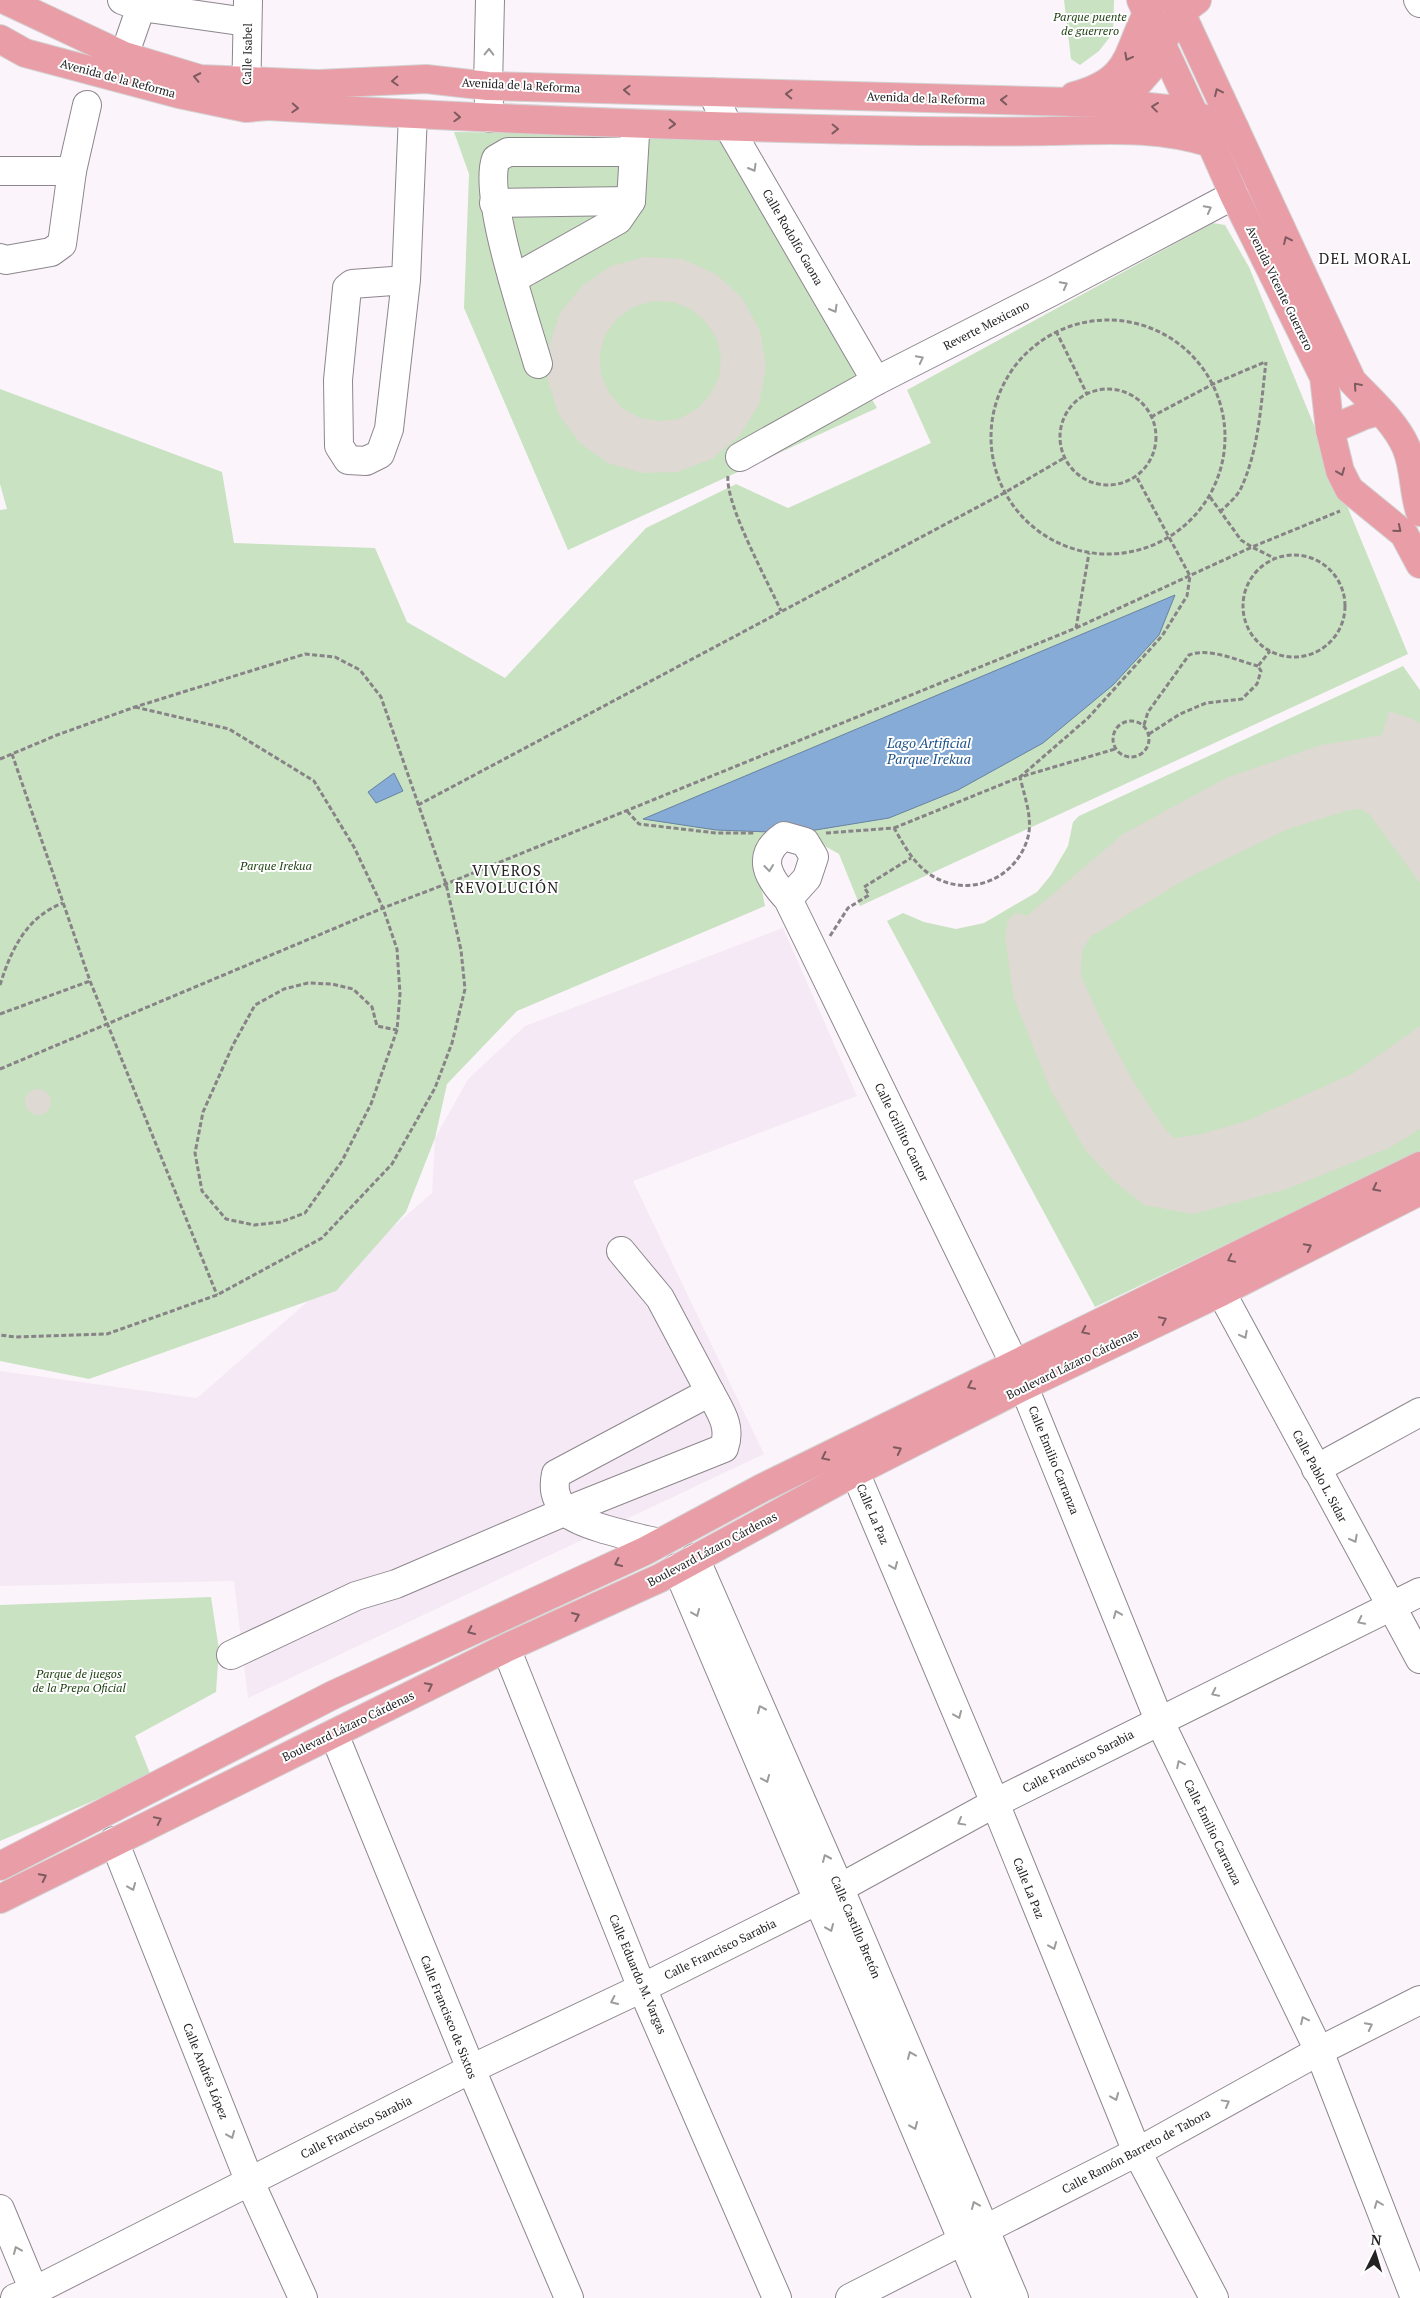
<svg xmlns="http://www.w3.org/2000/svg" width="1420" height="2298" font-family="'PT Serif',serif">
<rect width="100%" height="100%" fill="#fbf5fb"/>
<path fill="#f5e9f5" d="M783,928L857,1096L633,1181L764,1454L248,1698L234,1581L0,1586V1371L197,1398L432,1193L435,1138L468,1079L525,1026Z"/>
<g fill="#c9e2c1">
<path d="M1064,0H1114L1113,33L1099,51L1080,65L1071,59Z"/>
<path d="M454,132L719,136L877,408L568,550L464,308L469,174Z"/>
<path d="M1213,223L1225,225L1249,267L1408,654L860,906L839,854L805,835L755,856L765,906L517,1011L447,1084L435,1138L406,1212L336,1291L89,1379L0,1361V510L7,509L0,484V389L222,472L234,543L375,548L407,622L505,678L646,528L736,484L788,508L931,443L907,390Z"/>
<path d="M1403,666L1420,690V1152L1095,1307L887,921L903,913L924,922L956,929L984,923L1037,892L1051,875L1068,846L1073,822L1079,816Z"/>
<path d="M211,1597L219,1650L216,1692L135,1736L151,1776L0,1841V1605Z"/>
</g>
<g fill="#85abd6" stroke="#6882a1">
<path d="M1175,595L1159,635L1113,685L1043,743L958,790L889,818L797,833L716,830L643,819Z"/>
<path d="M394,773L403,791L376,803L368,792Z"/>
</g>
<g fill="#ded9d3" fill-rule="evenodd">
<path d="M645,257L682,259L716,274L743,299L760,331L766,367L759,404L740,435L712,459L677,472L642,473L608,463L580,443L559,415L548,381V375L553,367L549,346L560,313L582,286L611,266ZM653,301L673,302L691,309L706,322L717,339L721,358L719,377L710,395L697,409L679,419L660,421L640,418L622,408L609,393L601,374L600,354L605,335L617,319L633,307Z"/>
<path d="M1389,711L1415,720L1420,724V883L1369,814L1361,809L1349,810L1288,829L1191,876L1090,937L1082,951L1081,976L1104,1027L1133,1081L1164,1128L1174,1138L1202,1134L1249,1120L1352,1074L1420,1026V1129L1389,1148L1287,1189L1193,1214L1144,1205L1114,1181L1086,1151L1051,1091L1014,999L1005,938L1008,920L1016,913L1027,916L1123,834L1226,778L1321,745L1382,735Z"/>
<circle cx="38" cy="1102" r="13"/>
</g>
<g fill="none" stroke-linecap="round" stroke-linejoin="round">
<defs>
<g id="minor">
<path d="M122,0L141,7L124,56"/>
<path d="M490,0L488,86L490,118"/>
<path d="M1418,0L1420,3"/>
<path d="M141,7L247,22"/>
<path d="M712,92L728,126L876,381"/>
<path d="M246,104L248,0"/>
<path d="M0,171H72L87,105"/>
<path d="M494,203L631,201"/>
<path d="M0,258L6,260L51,252L62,244L72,171"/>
<path d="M513,279L618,220L631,201L635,135"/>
<path d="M406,280L352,284L347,288L338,380L339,446L348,460L366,461L380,454L389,429L406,280L413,114"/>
<path d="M538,364C526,322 482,195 496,159L508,152H633"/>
<path d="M740,457L876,381L1053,291L1234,195"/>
<path d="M788,899L807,878L814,857L805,842L784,836C754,856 769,879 788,899L1015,1365L1159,1720L1319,2051L1415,2298"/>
<path d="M621,1251L660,1298L710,1392L556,1474C553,1488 555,1498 564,1510C575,1525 639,1538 659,1543"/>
<path d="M1221,1292L1420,1659"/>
<path d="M1316,1469L1420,1412"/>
<path d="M855,1472L995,1803L1137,2152L1214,2298"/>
<path d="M695,1558L840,1889L1014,2298"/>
<path d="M677,1568L987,2298"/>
<path d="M506,1648L642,1988L777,2298"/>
<path d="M231,1655L356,1596L396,1584L564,1512L724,1448C732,1426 720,1411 710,1392"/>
<path d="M334,1734L471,2069L569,2298"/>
<path d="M114,1841L249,2180L303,2298"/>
<path d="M0,2209L37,2298"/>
<path d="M15,2298L34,2291L471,2069L642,1988L818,1900L995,1803L1420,1592"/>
<path d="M850,2298L1137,2152L1319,2051L1420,2000"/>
</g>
<g id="major">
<path d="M5,0L124,56L200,79L318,84L426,79L488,86L1110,103L1178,110L1235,129"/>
<path d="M1141,0L1194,114L1211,143L1234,195L1324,377L1330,430L1340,471L1349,489L1404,534L1420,564"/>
<path d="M1175,0L1352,381C1371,401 1395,422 1406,447C1415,468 1413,491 1420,512"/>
<path d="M0,39L25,53L179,94L246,108L268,106C485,119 702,127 918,131C963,131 1007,132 1051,131C1107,130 1157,126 1211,143"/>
<path d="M1074,96C1138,79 1124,48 1154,2"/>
<path d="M1105,106L1131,91L1151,68L1162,42L1181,12L1197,0"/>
<path d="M1330,430L1365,415L1380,411"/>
<path d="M0,1866L333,1695L645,1551L762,1488L1420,1166"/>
<path d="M0,1899L506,1648L660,1578L855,1472L1024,1386L1221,1292L1420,1191"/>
</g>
</defs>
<use href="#minor" stroke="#8d878d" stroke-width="30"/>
<use href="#major" stroke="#d3d3d3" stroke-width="30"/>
<g stroke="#878387" stroke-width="3" stroke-dasharray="5 2.5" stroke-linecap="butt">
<circle cx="1108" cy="437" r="117"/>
<path d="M1056,331L1087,394"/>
<circle cx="1108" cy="437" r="48"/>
<path d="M1151,417L1213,384L1265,362"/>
<path d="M728,476C725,504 768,582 781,611"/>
<path d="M1210,497L1241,540L1252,547L1340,511"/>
<path d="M1220,512C1228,504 1238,496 1242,486C1259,448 1261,403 1266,362"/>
<circle cx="1294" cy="606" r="51"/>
<path d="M1076,628L1252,547L1274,558"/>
<path d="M135,707L229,729L314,781L354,847L383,908L397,949L400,994L397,1030L371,1104L342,1161L305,1213L281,1222L254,1225L226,1219L202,1191L195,1153L203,1112L233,1045L255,1005L284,989L308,983L332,984L353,989L372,1007L377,1026L397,1030"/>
<circle cx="1131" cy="739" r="18"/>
<path d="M1144,725L1148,712L1189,655C1210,647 1238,661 1258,666"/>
<path d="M1149,734L1180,714L1206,703L1242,699L1257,684L1261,671L1258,666L1270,651"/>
<path d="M12,754L90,981L217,1295"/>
<path d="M0,759L57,735L135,707L305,654L335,657L360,670L381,697L446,884L461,950L465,989L452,1043L435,1088L392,1164L322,1238L217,1295L107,1334L15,1337L0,1335"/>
<path d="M418,805L1004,493L1064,458"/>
<path d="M627,811L639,824L716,833H755"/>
<path d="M894,828L1020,777L1088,718L1162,636L1187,596L1190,576L1136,476"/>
<path d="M826,833L894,828C904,845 912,861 928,873C965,900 1016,881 1028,837C1033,818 1024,795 1020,777L1115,749"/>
<path d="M830,936L848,908L869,895L864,887L911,858"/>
<path d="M0,985C11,950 26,917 63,903"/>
<path d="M0,1014L90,981"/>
<path d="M0,1069L383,908L446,884L1076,628L1089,553"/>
</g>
<use href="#minor" stroke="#fff" stroke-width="28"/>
<use href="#major" stroke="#e99ea7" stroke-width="28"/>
</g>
<defs><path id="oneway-chevron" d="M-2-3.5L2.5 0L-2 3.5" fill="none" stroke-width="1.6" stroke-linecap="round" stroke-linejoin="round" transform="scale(1.25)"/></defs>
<g stroke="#9d9c9c">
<use href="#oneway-chevron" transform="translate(489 52) rotate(-89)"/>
<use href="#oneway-chevron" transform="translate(753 168) rotate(60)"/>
<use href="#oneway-chevron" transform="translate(1208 209) rotate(-28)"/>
<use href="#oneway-chevron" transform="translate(1064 285) rotate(-28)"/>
<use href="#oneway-chevron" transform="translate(834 309) rotate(60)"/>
<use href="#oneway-chevron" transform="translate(920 359) rotate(-27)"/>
<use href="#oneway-chevron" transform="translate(769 868) rotate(84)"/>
<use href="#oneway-chevron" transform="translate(1244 1335) rotate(62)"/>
<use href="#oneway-chevron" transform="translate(1354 1539) rotate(62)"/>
<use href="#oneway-chevron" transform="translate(894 1566) rotate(67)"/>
<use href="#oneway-chevron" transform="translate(696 1613) rotate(67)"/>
<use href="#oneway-chevron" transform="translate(1117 1614) rotate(-112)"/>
<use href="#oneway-chevron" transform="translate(1361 1621) rotate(154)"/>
<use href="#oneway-chevron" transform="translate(1215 1693) rotate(154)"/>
<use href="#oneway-chevron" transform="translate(761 1709) rotate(-114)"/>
<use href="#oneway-chevron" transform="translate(958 1715) rotate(67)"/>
<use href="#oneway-chevron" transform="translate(1180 1764) rotate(-116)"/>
<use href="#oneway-chevron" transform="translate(766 1779) rotate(67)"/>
<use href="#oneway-chevron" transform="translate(961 1822) rotate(151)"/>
<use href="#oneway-chevron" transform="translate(826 1858) rotate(-114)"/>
<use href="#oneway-chevron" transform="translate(132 1887) rotate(68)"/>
<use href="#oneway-chevron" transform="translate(830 1928) rotate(67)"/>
<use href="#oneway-chevron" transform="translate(1053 1946) rotate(68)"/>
<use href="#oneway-chevron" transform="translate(614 2001) rotate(155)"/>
<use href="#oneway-chevron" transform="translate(1304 2020) rotate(-116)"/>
<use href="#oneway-chevron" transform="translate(1369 2026) rotate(-27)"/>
<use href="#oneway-chevron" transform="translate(911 2055) rotate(-113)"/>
<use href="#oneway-chevron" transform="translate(1115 2097) rotate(68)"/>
<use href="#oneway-chevron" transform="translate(1226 2103) rotate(-29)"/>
<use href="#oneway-chevron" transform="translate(914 2126) rotate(67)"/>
<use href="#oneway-chevron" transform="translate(231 2135) rotate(68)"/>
<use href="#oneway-chevron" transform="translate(1378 2204) rotate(-111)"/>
<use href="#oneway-chevron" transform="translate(975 2205) rotate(-113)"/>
<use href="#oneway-chevron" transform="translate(17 2250) rotate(-113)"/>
</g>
<g stroke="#7d5a5f">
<use href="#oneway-chevron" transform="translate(1128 57) rotate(118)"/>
<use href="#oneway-chevron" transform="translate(197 77) rotate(-168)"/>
<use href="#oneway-chevron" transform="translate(395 81) rotate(177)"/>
<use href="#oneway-chevron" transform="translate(627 90) rotate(-178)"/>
<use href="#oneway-chevron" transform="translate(1218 92) rotate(-115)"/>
<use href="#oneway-chevron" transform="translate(789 94) rotate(-178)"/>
<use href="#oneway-chevron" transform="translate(1004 100) rotate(-178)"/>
<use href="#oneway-chevron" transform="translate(1155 107) rotate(-173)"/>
<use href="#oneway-chevron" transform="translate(295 108) rotate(3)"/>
<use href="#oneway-chevron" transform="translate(457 117) rotate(3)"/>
<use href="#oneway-chevron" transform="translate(672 124) rotate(2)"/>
<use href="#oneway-chevron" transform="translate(835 129) rotate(1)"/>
<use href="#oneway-chevron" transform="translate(1287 240) rotate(-115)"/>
<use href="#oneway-chevron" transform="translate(1357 386) rotate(-131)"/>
<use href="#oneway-chevron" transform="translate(1341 472) rotate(68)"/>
<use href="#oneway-chevron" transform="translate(1398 529) rotate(40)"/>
<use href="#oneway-chevron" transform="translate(1376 1188) rotate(153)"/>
<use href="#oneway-chevron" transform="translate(1308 1247) rotate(-27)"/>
<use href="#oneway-chevron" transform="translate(1231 1259) rotate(154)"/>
<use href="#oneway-chevron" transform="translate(1163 1320) rotate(-26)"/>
<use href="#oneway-chevron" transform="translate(1085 1331) rotate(154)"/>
<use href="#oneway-chevron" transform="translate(971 1386) rotate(154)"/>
<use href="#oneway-chevron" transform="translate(898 1450) rotate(-27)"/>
<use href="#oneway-chevron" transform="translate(825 1457) rotate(154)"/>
<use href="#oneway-chevron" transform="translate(618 1563) rotate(155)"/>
<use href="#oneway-chevron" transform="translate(576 1616) rotate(-24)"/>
<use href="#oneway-chevron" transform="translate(471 1631) rotate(155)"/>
<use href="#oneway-chevron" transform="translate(429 1686) rotate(-27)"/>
<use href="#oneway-chevron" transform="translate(158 1820) rotate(-26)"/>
<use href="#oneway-chevron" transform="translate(43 1877) rotate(-27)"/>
</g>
<g text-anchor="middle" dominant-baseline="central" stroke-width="4" stroke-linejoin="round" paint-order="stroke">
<g font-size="12" font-style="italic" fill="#1c3e0f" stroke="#fff">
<text x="1090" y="16">Parque puente<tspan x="1090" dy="14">de guerrero</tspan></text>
<text x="276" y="865">Parque Irekua</text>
<text x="79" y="1673">Parque de juegos<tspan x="79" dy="14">de la Prepa Oficial</tspan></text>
</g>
<g font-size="12" fill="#252224" stroke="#fff">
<text transform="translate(247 54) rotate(-89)">Calle Isabel</text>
<text transform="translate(118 78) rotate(15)">Avenida de la Reforma</text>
<text transform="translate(521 85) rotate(3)">Avenida de la Reforma</text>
<text transform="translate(926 98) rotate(2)">Avenida de la Reforma</text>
<text transform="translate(793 237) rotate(60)">Calle Rodolfo Gaona</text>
<text transform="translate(1280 288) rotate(64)">Avenida Vicente Guerrero</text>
<text transform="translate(986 325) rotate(-27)">Reverte Mexicano</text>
<text transform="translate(902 1132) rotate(64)">Calle Grillito Cantor</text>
<text transform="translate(1072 1364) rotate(-26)">Boulevard Lázaro Cárdenas</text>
<text transform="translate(1054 1460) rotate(68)">Calle Emilio Carranza</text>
<text transform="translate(1320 1476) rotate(62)">Calle Pablo L. Sidar</text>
<text transform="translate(873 1514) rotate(67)">Calle La Paz</text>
<text transform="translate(712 1549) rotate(-28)">Boulevard Lázaro Cárdenas</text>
<text transform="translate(348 1726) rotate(-26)">Boulevard Lázaro Cárdenas</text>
<text transform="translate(1078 1761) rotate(-27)">Calle Francisco Sarabia</text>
<text transform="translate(1213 1832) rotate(64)">Calle Emilio Carranza</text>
<text transform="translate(1029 1888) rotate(68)">Calle La Paz</text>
<text transform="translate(856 1927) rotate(67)">Calle Castillo Bretón</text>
<text transform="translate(720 1949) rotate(-26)">Calle Francisco Sarabia</text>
<text transform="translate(638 1974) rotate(67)">Calle Eduardo M. Vargas</text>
<text transform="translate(449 2017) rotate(68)">Calle Francisco de Sixtos</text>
<text transform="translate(206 2071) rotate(68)">Calle Andrés López</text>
<text transform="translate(356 2127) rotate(-27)">Calle Francisco Sarabia</text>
<text transform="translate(1136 2151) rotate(-28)">Calle Ramón Barreto de Tabora</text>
</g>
<g font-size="14" font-style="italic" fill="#1e5389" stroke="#fff">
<text x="929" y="742">Lago Artificial<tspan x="929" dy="16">Parque Irekua</tspan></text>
</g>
<g font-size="15" letter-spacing="1" fill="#252224" stroke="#fff">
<text x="1365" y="258">DEL MORAL</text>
<text x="507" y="870">VIVEROS<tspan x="507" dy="17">REVOLUCIÓN</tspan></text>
</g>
</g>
<g transform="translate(1375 2253) rotate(5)" stroke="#ffffff" stroke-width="4" paint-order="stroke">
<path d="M0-4L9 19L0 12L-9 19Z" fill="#252224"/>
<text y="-8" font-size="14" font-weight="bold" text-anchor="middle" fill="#252224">N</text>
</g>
</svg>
